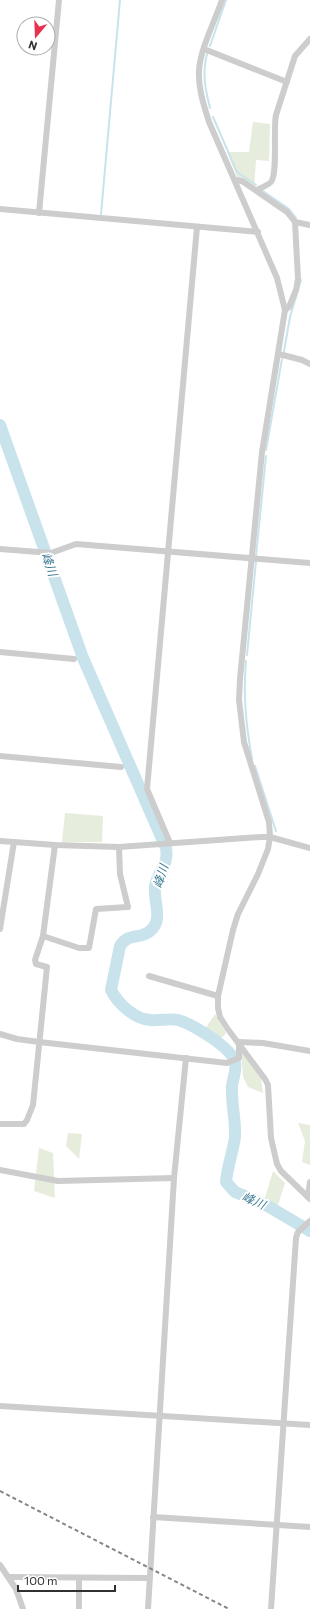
<svg xmlns="http://www.w3.org/2000/svg" width="310" height="1609" font-family="Commissioner,'Noto Sans JP',sans-serif">
<rect width="100%" height="100%" fill="#fff"/>
<g fill="#e7eddd">
<path d="M253,122L270,124L269,161L256,160L254,190L239,182L227,152H249Z"/>
<path d="M65,813L103,816L102,842H62Z"/>
<path d="M215,1014L226,1033L219,1041L205,1029Z"/>
<path d="M241,1051L261,1078L263,1093L248,1087L243,1077Z"/>
<path d="M298,1123L310,1125V1165L302,1162L305,1141Z"/>
<path d="M68,1133L82,1134L79,1159L66,1146Z"/>
<path d="M39,1148L53,1153L55,1198L34,1191Z"/>
<path d="M273,1171L285,1183L277,1208L264,1201Z"/>
</g>
<g fill="none" stroke-linecap="round" stroke-linejoin="round">
<g stroke="#c9e3ed" stroke-width="2">
<path d="M210,46L226,0"/>
<path d="M207,54C202,74 205,88 210,108"/>
<path d="M213,117L237,172L256,185"/>
<path d="M263,191L289,209L296,218"/>
<path d="M101,214L120,0"/>
<path d="M284,351L290,317L301,280"/>
<path d="M266,450L282,359"/>
<path d="M256,556L266,456"/>
<path d="M247,655L256,561"/>
<path d="M246,661C243,697 246,724 252,759"/>
<path d="M255,766L276,831"/>
</g>
<path stroke="#c9e3ed" stroke-width="12" d="M0,425L83,658L166,848C169,866 158,870 155,886C153,901 164,920 150,931C140,940 129,932 120,946L111,990C118,1004 135,1019 150,1020C160,1021 169,1018 178,1020C192,1024 231,1047 235,1062C237,1070 233,1078 232,1086C231,1103 236,1120 235,1137C233,1152 227,1167 226,1182L235,1192L266,1205L310,1231"/>
<g stroke="#cdcdcd" stroke-width="6">
<path d="M222,0C215,21 200,49 199,71C198,88 204,106 209,122L277,278L285,310L262,452L240,679L239,700L244,742L269,822L270,837L268,849L258,874L238,914L233,930L218,996V1008L220,1017L227,1028L265,1079L268,1085L271,1138L277,1164L281,1171L310,1199"/>
<path d="M204,49L287,82"/>
<path d="M235,180L242,181L287,212L295,222L298,279L296,290L289,307L285,310"/>
<path d="M257,190C261,188 268,185 271,182C278,174 273,128 276,115L295,56L310,39"/>
<path d="M0,209L258,232"/>
<path d="M39,213L59,0"/>
<path d="M295,222L310,225"/>
<path d="M279,354L302,360L310,364"/>
<path d="M0,549L51,553L76,544L310,563"/>
<path d="M0,652L74,659"/>
<path d="M0,756L121,767"/>
<path d="M0,841L55,845L119,847L261,837H270L310,848"/>
<path d="M170,843L147,789L197,227"/>
<path d="M0,929L14,842"/>
<path d="M43,936L79,948H89L96,909L128,907L120,874L119,847"/>
<path d="M149,976L218,996"/>
<path d="M0,1034L17,1039L39,1042L227,1063L239,1058V1042"/>
<path d="M239,1042L263,1043L310,1051"/>
<path d="M0,1124H24L27,1120L33,1105L47,967L36,964L35,960L43,936L55,845"/>
<path d="M0,1170L58,1181L174,1178"/>
<path d="M308,1197L310,1182"/>
<path d="M0,1406L310,1425"/>
<path d="M153,1517L310,1527"/>
<path d="M0,1565L16,1589L23,1609"/>
<path d="M9,1577L149,1578"/>
<path d="M79,1609V1578"/>
<path d="M148,1609L174,1178L186,1058"/>
<path d="M271,1609L296,1238L298,1232L310,1221"/>
</g>
<path stroke="#858585" stroke-width="2" stroke-dasharray="4 3" stroke-linecap="butt" d="M0,1491L229,1609"/>
</g>
<g text-anchor="middle" dominant-baseline="central" stroke-width="4" stroke-linejoin="round" paint-order="stroke">
<g font-size="12" font-style="italic" fill="#3c7b93" stroke="#fff">
<text transform="translate(50 564) rotate(70)">峰川</text>
<text transform="translate(160 876) rotate(-73)">峰川</text>
<text transform="translate(254 1200) rotate(24)">峰川</text>
</g>
</g>
<g transform="translate(36 36) rotate(199)"><circle r="19" fill="#ffffff" stroke="#acacac"/>
<path d="M0-3L7 15L0 10L-7 15Z" fill="#e83051"/>
<text y="-6" font-size="11" font-weight="bold" text-anchor="middle" fill="#303030">N</text>
</g>
<path d="M18 1585v6h97v-6" fill="none" stroke="#303030" stroke-width="2"/>
<text x="24" y="1585" font-size="12" fill="#303030" stroke="#ffffff" stroke-width="3" paint-order="stroke">100 m</text>
</svg>
